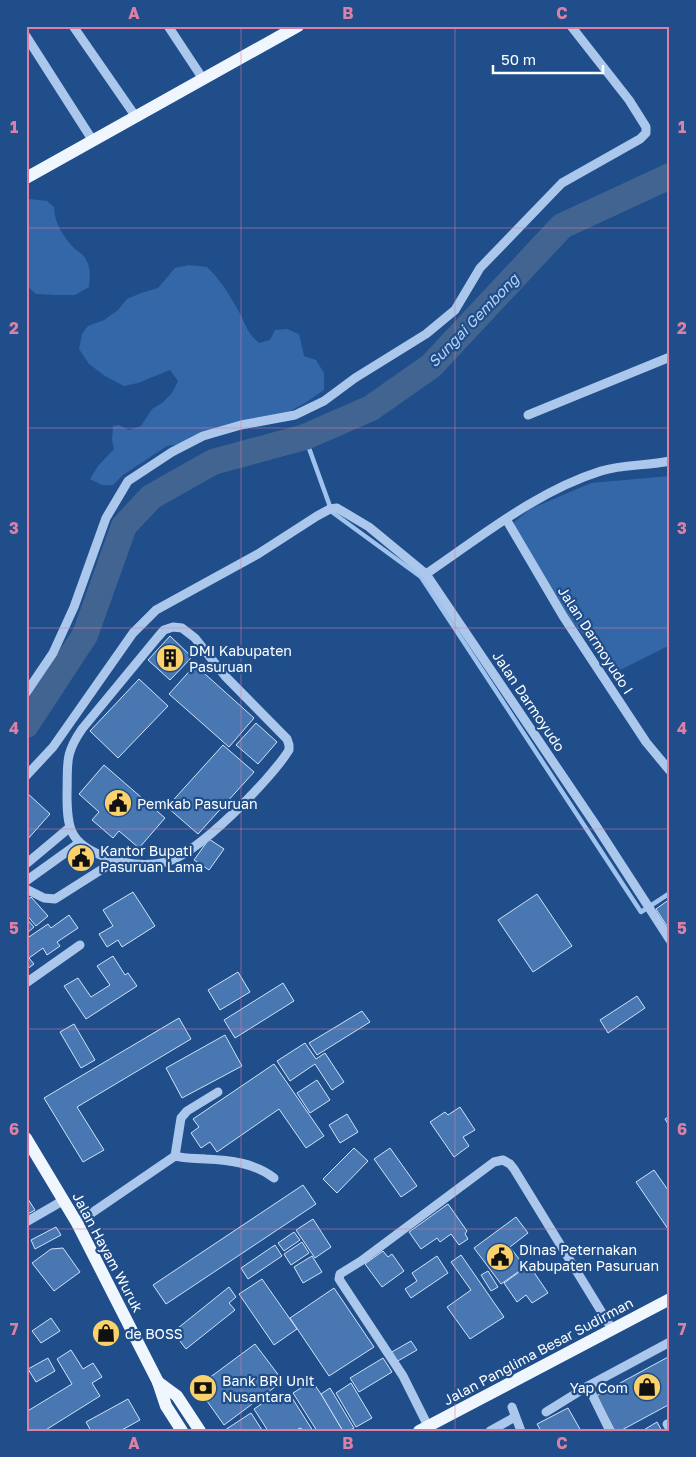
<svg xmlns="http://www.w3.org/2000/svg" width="696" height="1457" font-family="'Golos Text',sans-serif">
<rect width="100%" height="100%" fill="#1f4e8b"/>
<g fill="#3367a8">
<path d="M30,199L47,201L54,207C54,223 64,238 75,249C79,252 84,255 86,260C91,268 90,277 89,287L75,295H55L36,294L26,285V200Z"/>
<path d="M189,265L207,267C220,279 229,294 238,310C246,324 246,332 259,343L270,340L275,330L287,329L299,334L304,356L316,360L324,373V390L305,403L285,414L251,426L202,441L167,446L123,475L113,485H102L90,479L98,466L114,449L112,440L113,426L119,425L129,430L141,426L152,409L162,403L172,393L178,381L170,370L138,383L124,386L105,376L89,364L79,349L82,334L88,326L104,320L118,310L127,299L141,293L158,288L175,268Z"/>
<path d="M670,476V645L614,673L567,615L513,523L530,509L591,483Z"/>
</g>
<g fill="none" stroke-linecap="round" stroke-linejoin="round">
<path stroke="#9fc3ed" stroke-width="4.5" d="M305,437L332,512L421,577L641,912L670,893"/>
<path stroke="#426490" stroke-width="26" d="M26,725L85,635L124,526L151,497L213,462L305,437L371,408L431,366L562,226L670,176"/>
</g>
<g fill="#4877b2" stroke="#d0e2f8">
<path d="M170,636L192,657L170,680L148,660Z"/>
<path d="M195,665L254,718L229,747L169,694Z"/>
<path d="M139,679L168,706L118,758L90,731Z"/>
<path d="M256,723L277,742L258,764L236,745Z"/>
<path d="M223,745L254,772L198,834L167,807Z"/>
<path d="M104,765L165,818L139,848L119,831L113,838L92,820L99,812L79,794Z"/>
<path d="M26,792L50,814L26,841Z"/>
<path d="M209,839L224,849L209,870L194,860Z"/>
<path d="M133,892L155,926L122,947L118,940L107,947L99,934L113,926L103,910Z"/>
<path d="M537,894L572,946L533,972L498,920Z"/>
<path d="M31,897L48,916L36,926L26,914V901Z"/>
<path d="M670,899V924L667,926L656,909Z"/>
<path d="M69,915L78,928L57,942L60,946L47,955L43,948L29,958L34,964L26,970V939L48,924L51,928Z"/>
<path d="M26,918L34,927L26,934Z"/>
<path d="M113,956L125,975L128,973L137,986L86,1019L64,986L78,978L91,997L110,985L97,966Z"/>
<path d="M238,972L250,992L220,1010L208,990Z"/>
<path d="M283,983L294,1001L235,1038L224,1020Z"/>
<path d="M637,996L645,1008L608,1033L600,1020Z"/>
<path d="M362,1011L370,1022L317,1055L309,1043Z"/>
<path d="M179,1018L191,1039L77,1107L104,1150L83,1162L44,1098Z"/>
<path d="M74,1024L95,1060L81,1068L60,1032Z"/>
<path d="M225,1035L242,1066L182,1098L166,1068Z"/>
<path d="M305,1043L316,1059L325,1053L344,1082L332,1090L315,1064L290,1081L277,1061Z"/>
<path d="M274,1064L324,1136L306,1148L279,1109L217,1152L210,1142L201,1148L191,1133L199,1127L193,1119Z"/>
<path d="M317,1080L330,1100L310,1113L297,1093Z"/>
<path d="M460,1107L475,1130L463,1137L469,1146L454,1157L430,1122L445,1112L448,1115Z"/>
<path d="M347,1114L358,1132L340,1143L329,1125Z"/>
<path d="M670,1116V1127L665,1119Z"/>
<path d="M354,1148L368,1161L337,1193L323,1179Z"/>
<path d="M390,1148L417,1186L401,1197L374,1159Z"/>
<path d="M654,1170L670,1193V1232L636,1182Z"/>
<path d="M303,1185L316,1204L166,1304L153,1285Z"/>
<path d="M26,1196L35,1210L26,1215Z"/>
<path d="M448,1204L467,1231L465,1234L468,1239L459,1245L451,1234L440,1242L437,1238L421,1249L409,1232Z"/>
<path d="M516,1217L528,1233L510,1247L525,1267L501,1284L474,1248Z"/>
<path d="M313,1219L331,1247L315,1258L296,1230Z"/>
<path d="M56,1227L61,1235L35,1249L31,1240Z"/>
<path d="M294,1232L300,1240L284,1251L278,1243Z"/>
<path d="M302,1242L309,1253L291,1265L284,1254Z"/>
<path d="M275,1245L282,1256L248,1279L241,1268Z"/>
<path d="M63,1248L80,1272L54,1291L32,1263L51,1249Z"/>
<path d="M383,1251L388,1257L392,1254L404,1271L382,1287L365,1264Z"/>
<path d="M461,1255L504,1317L470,1339L447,1307L471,1290L451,1262Z"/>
<path d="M312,1256L322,1272L303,1283L294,1267Z"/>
<path d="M437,1256L448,1273L411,1298L405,1289L417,1281L412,1273Z"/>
<path d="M529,1265L548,1293L532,1303L526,1295L517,1302L504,1283Z"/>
<path d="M488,1271L498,1287L491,1291L481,1275Z"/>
<path d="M262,1279L297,1329L274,1345L239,1294Z"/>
<path d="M229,1287L236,1297L229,1303L235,1310L186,1349L173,1332Z"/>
<path d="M334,1288L374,1347L329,1376L290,1318Z"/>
<path d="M51,1318L60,1331L41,1343L32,1331Z"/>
<path d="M108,1322L118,1335L105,1344L95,1331Z"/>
<path d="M411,1341L417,1350L396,1362L390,1353Z"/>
<path d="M255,1344L283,1381L224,1425L197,1387Z"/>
<path d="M71,1350L83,1369L93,1363L102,1377L92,1383L100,1396L44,1431H26V1412L72,1384L57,1359Z"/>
<path d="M670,1356V1404L620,1431H615L596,1396Z"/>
<path d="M48,1358L55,1371L36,1382L28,1369Z"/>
<path d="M383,1358L392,1372L359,1392L350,1378Z"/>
<path d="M312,1381L321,1394L343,1431H317L293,1393Z"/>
<path d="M351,1383L372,1418L356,1427L336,1393Z"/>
<path d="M330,1388L354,1428L348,1431H343L321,1394Z"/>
<path d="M289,1393L313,1431H303L301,1428L298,1429L300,1431H268L254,1409L273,1396L276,1401Z"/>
<path d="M128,1399L140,1420L120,1431H91L86,1422Z"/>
<path d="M568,1408L581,1431H541L537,1424Z"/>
<path d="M251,1413L262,1430L226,1431L225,1430Z"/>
<path d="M657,1422L662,1431H642Z"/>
</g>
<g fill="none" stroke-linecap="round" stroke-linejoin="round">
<g stroke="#abc8ec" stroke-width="9">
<path d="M73,26L136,117"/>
<path d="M168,26L203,79"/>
<path d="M26,36L93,141"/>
<path d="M528,415L670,357"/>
<path d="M506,519L563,616L646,742L670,771"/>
<path d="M426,574C482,536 537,491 601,471C623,464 647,466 670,461"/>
<path d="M173,627L182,628L195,638L225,676L287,739L289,745V750C271,779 198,854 166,862C145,867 123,864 103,856C69,843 67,827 67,794C68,764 64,755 82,729L157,638L164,630Z"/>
<path d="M26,693L53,653L74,607L106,518L128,481L172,452L203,436L241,425L295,415L324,401L355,378L426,334L455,310L480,268L562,183L640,139L646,133V127L629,100L571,26"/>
<path d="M26,776L53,747L133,633L156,610L258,554L317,516L330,509L337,508L369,527L426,574L595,824L670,940"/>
<path d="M26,864L69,828"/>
<path d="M26,881L79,843"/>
<path d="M26,889L44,898L55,899L115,861"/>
<path d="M26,983L80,945"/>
<path d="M175,1156L181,1118L187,1111L218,1092"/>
<path d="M26,1222L64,1200"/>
<path d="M77,1223L175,1156C186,1159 195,1158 206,1159C229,1160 255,1163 274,1178"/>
<path d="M588,1386L610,1431"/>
<path d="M512,1407L521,1431"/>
<path d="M546,1412L588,1386L670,1342"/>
<path d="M667,1424L670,1429"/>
<path d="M428,1426L403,1376L339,1279L340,1274L361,1261L494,1162L503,1160L510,1164L514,1169L612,1329"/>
<path d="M490,1431L515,1417"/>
</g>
<g stroke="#f0f6fe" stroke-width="12">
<path d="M26,178L298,26"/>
<path d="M26,1138L77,1223L158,1382L166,1406L182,1431"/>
<path d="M158,1382L177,1396L200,1431"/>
<path d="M419,1431L670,1299"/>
</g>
</g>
<path fill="none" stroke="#dd80a5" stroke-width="1" stroke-opacity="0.55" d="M241,26V1431M455,26V1431M26,228H670M26,428H670M26,628H670M26,829H670M26,1029H670M26,1229H670"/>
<defs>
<symbol id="building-disc" viewBox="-11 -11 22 22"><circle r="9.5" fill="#fad16b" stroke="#1f4e8b"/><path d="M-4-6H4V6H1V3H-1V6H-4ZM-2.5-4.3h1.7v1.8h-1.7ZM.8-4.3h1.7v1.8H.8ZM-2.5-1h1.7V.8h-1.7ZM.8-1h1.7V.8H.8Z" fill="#111"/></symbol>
<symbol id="civic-disc" viewBox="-11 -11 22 22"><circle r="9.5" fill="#fad16b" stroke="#1f4e8b"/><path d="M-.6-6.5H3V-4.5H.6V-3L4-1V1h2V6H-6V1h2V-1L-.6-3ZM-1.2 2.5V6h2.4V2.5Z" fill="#111"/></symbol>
<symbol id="shop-disc" viewBox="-11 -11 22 22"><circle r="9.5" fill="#fad16b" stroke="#1f4e8b"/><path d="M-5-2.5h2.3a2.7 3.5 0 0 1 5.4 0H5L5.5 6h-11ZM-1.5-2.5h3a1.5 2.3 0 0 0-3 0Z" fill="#111"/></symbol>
<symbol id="bank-disc" viewBox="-11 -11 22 22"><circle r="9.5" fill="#fad16b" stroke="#1f4e8b"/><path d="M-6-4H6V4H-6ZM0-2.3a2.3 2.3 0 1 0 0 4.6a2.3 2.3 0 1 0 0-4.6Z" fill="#111"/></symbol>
</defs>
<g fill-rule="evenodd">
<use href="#building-disc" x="154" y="642" width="32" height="32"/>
<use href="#civic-disc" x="102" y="787" width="32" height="32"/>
<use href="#civic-disc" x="65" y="842" width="32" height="32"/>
<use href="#civic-disc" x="484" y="1241" width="32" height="32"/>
<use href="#shop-disc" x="90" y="1317" width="32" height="32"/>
<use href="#shop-disc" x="631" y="1371" width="32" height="32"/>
<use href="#bank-disc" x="187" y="1372" width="32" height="32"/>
</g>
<g text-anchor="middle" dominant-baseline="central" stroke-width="4.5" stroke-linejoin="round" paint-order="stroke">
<g font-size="14" fill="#fff" stroke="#1f4e8b">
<text transform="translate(596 640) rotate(57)">Jalan Darmoyudo I</text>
<text transform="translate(529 701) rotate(56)">Jalan Darmoyudo</text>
<text transform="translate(108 1252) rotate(62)">Jalan Hayam Wuruk</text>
<text transform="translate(538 1351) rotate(-28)">Jalan Panglima Besar Sudirman</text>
</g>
<g font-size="14" fill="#fff" stroke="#1f4e8b" text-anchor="start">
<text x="189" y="650">DMI Kabupaten<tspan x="189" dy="16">Pasuruan</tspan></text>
<text x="137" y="803">Pemkab Pasuruan</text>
<text x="100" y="850">Kantor Bupati<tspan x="100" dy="16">Pasuruan Lama</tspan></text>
<text x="519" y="1249">Dinas Peternakan<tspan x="519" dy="16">Kabupaten Pasuruan</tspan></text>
<text x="125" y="1333">de BOSS</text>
<text x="222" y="1380">Bank BRI Unit<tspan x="222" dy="16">Nusantara</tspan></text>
<text x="628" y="1387" text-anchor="end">Yap Com</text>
</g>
<g font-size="15" font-style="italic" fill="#b7d2f3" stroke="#1f4e8b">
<text transform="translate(473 320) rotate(-46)">Sungai Gembong</text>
</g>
</g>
<rect width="696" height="1457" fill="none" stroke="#1f4e8b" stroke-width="55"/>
<path d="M493 65v8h110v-8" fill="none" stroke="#ffffff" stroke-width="2.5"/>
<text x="501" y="65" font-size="15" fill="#ffffff" stroke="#1f4e8b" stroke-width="4" paint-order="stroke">50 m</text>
<rect x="28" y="28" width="640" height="1402" fill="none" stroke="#dd80a5" stroke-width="2"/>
<g font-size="16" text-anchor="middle" font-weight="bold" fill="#dd80a5">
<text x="134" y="19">A</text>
<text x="348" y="19">B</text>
<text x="562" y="19">C</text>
<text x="14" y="133">1</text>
<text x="682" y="133">1</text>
<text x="14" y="334">2</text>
<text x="682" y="334">2</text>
<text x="14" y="534">3</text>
<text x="682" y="534">3</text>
<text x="14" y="734">4</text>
<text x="682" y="734">4</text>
<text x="14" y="934">5</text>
<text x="682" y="934">5</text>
<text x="14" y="1135">6</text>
<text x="682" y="1135">6</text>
<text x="14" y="1335">7</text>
<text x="682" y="1335">7</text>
<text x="134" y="1449">A</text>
<text x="348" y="1449">B</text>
<text x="562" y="1449">C</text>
</g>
</svg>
